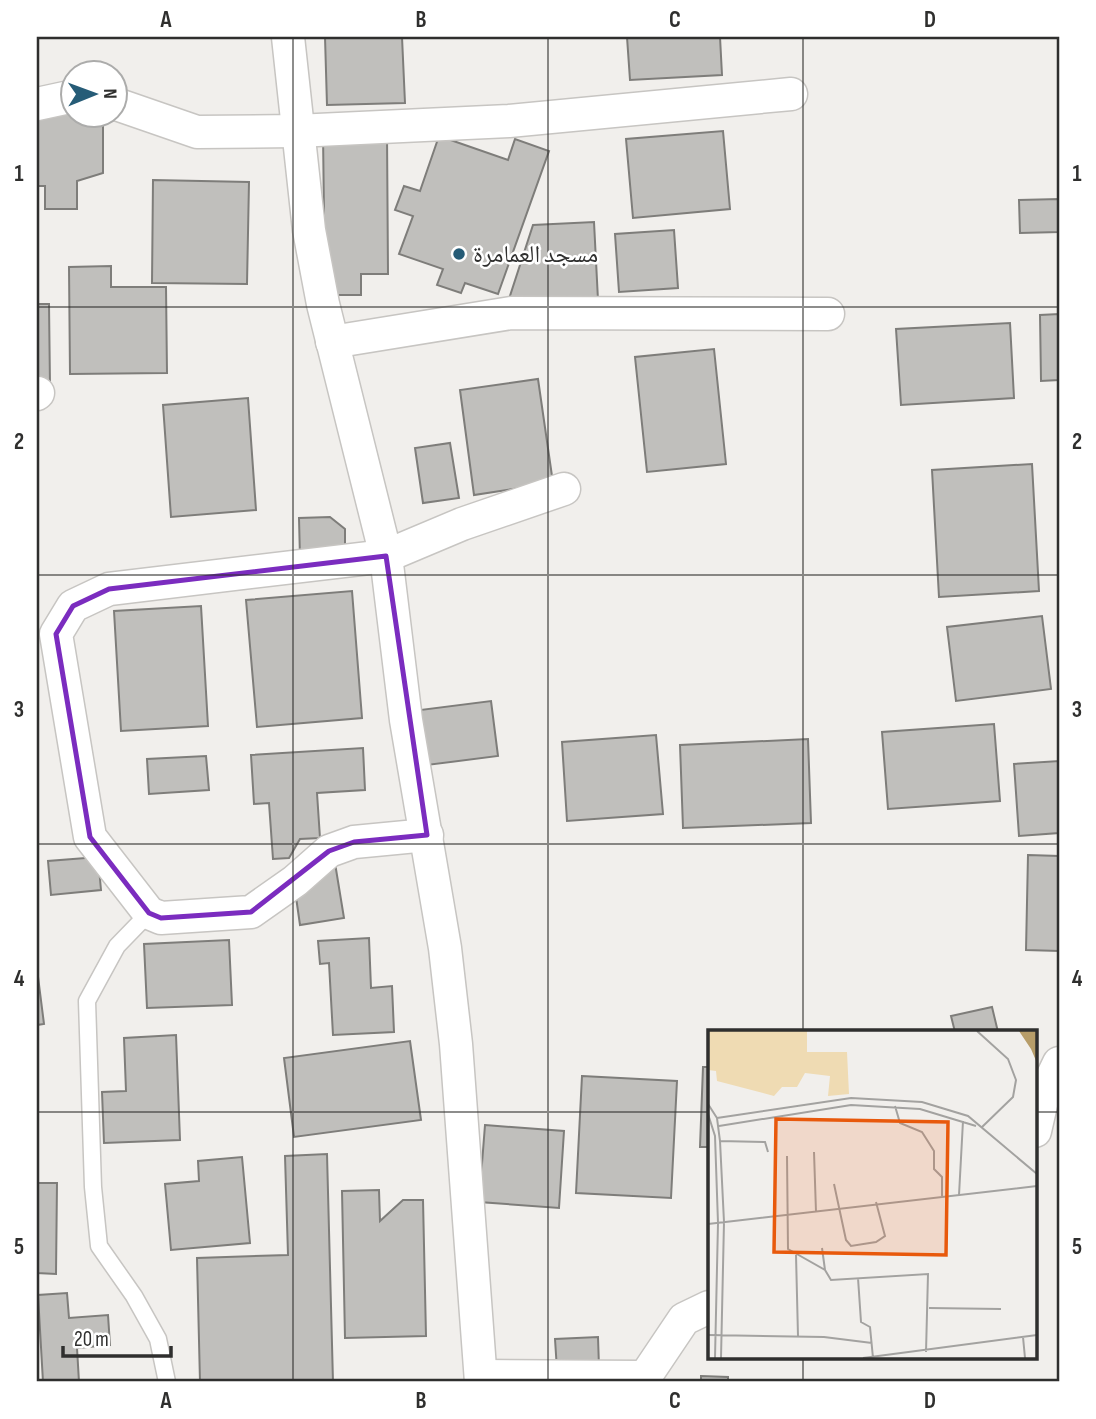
<svg xmlns="http://www.w3.org/2000/svg" width="1096" height="1419" font-family="'Sofia Sans Condensed','Noto Naskh Arabic',sans-serif">
<rect width="100%" height="100%" fill="#f1efec"/>
<g fill="#c0bfbc" stroke="#7e7d7a" stroke-width="2">
<path d="M325,37H402L405,103L327,105Z"/>
<path d="M627,37H720L722,75L630,80Z"/>
<path d="M37,112L103,116V173L77,181V209H45V186H37Z"/>
<path d="M723,131L730,209L633,218L626,139Z"/>
<path d="M323,134H387L388,274H361V295H325Z"/>
<path d="M439,136L508,160L515,139L549,151L498,294L465,283L461,293L437,285L443,269L399,254L413,216L395,210L404,186L420,191Z"/>
<path d="M153,180L249,182L247,284L152,283Z"/>
<path d="M1059,199V232L1020,233L1019,200Z"/>
<path d="M594,222L598,300L507,305L533,225Z"/>
<path d="M674,230L678,288L619,292L615,234Z"/>
<path d="M111,266V287H166L167,373L70,374L69,267Z"/>
<path d="M37,304H49L50,386H37Z"/>
<path d="M1059,314V380L1041,381L1040,315Z"/>
<path d="M1010,323L1014,398L901,405L896,329Z"/>
<path d="M714,349L726,464L647,472L635,357Z"/>
<path d="M538,379L553,483L474,495L460,390Z"/>
<path d="M248,398L256,510L171,517L163,405Z"/>
<path d="M450,443L459,498L423,503L415,448Z"/>
<path d="M1032,464L1039,591L939,597L932,470Z"/>
<path d="M330,517L345,529V557L300,558L299,518Z"/>
<path d="M352,591L362,718L257,727L246,600Z"/>
<path d="M201,606L208,726L121,731L114,611Z"/>
<path d="M1042,616L1051,689L956,701L947,627Z"/>
<path d="M491,701L498,756L427,765L420,710Z"/>
<path d="M994,724L1000,801L888,809L882,732Z"/>
<path d="M656,735L663,814L567,821L562,742Z"/>
<path d="M808,739L811,823L683,828L680,745Z"/>
<path d="M363,748L365,790L317,793L320,838L300,839L289,858L273,859L269,803L254,804L251,755Z"/>
<path d="M206,756L209,790L149,794L147,759Z"/>
<path d="M1059,761V833L1019,836L1014,764Z"/>
<path d="M1028,855L1059,856V951L1026,950Z"/>
<path d="M98,857L101,890L51,895L48,861Z"/>
<path d="M334,857L344,918L300,925L296,897Z"/>
<path d="M369,938L371,988L392,986L394,1032L333,1035L329,963L320,964L318,941Z"/>
<path d="M229,940L232,1005L147,1008L144,944Z"/>
<path d="M37,969L44,1024L37,1025Z"/>
<path d="M992,1007L998,1032H955L951,1016Z"/>
<path d="M176,1035L180,1140L104,1143L102,1092L126,1091L124,1038Z"/>
<path d="M410,1041L421,1120L294,1137L284,1058Z"/>
<path d="M703,1067H709V1147H700Z"/>
<path d="M582,1076L677,1081L671,1198L576,1193Z"/>
<path d="M485,1125L564,1131L559,1208L479,1202Z"/>
<path d="M327,1154L333,1382H200L197,1258L288,1255L285,1156Z"/>
<path d="M242,1157L250,1243L171,1250L165,1184L199,1181L198,1161Z"/>
<path d="M37,1183H57L56,1274L37,1273Z"/>
<path d="M379,1190L380,1221L403,1200H423L426,1336L345,1338L342,1191Z"/>
<path d="M67,1293L69,1318L108,1315L110,1345L77,1348L79,1382H43L38,1295Z"/>
<path d="M598,1337L599,1367L557,1370L555,1339Z"/>
<path d="M701,1376L728,1377V1382H701Z"/>
</g>
<g fill="none" stroke-linecap="round" stroke-linejoin="round">
<defs>
<path id="service" d="M149,913L117,946L87,1001L93,1187L99,1246L134,1296L158,1339L167,1382"/>
<g id="minor">
<path d="M288,37L309,230L323,304L386,556L406,720L445,948L456,1044L481,1382"/>
<path d="M37,104L74,96"/>
<path d="M116,104L197,132L296,131L509,121L791,94"/>
<path d="M332,342L511,313L828,314"/>
<path d="M37,394L38,393"/>
<path d="M427,835L354,842L329,851L295,881L251,912L161,918L149,913L90,837L56,634L73,606L109,589L386,556L462,524L564,489"/>
<path d="M1035,1131L1043,1096L1059,1063"/>
<path d="M481,1376L645,1377L684,1319L709,1307"/>
</g>
</defs>
<use href="#service" stroke="#c7c5c2" stroke-width="19"/>
<use href="#minor" stroke="#c7c5c2" stroke-width="35"/>
<use href="#service" stroke="#fff" stroke-width="16"/>
<use href="#minor" stroke="#fff" stroke-width="32"/>
</g>
<path fill="none" stroke="#7b2cbf" stroke-width="5" stroke-linejoin="round" d="M386,556L427,835L354,842L329,851L251,912L161,918L149,913L90,837L56,634L73,606L109,589Z"/>
<path fill="none" stroke="#2f2f2e" stroke-width="2" stroke-opacity="0.55" d="M293,37V1382M548,37V1382M803,37V1032M37,307H1059M37,575H1059M37,844H1059M37,1112H709M1035,1112H1059M803,1358V1382"/>
<circle fill="#265c77" stroke="#fff" stroke-width="2.5" cx="459" cy="254" r="7"/>
<g text-anchor="middle" dominant-baseline="central" stroke-width="5" stroke-linejoin="round" paint-order="stroke">
<g font-size="24" fill="#2f2f2e" stroke="#fff" text-anchor="start">
<text x="473" y="254">مسجد العمامرة</text>
</g>
</g>
<g transform="translate(708 1030)">
<rect width="329" height="329" fill="#f1efec"/>
<path d="M0,1H99V22H139L141,64L120,66L122,46L97,43L89,57H74L66,66L9,51L8,41L0,40Z" fill="#efdbb3"/>
<path d="M311,1H329V33L323,19Z" fill="#b79d69"/>
<path fill="none" stroke="#a3a2a0" stroke-width="2" d="M269,1L300,29L308,50L305,67L273,98M0,74L9,88L12,111L16,192L13,328M187,76L192,93L214,102L226,121V139L234,147V166M0,84L7,106L10,193L7,328M9,88L143,68L214,72L260,86L329,144M11,96L143,75L212,79L268,96M12,111L57,112L60,122M106,122L108,182M79,126L80,219L117,240L123,250L220,244L218,322M126,154L138,210L143,216L168,212L177,206L168,172M251,165L255,91M0,194L329,156M114,218L117,240M88,225L90,306M150,248L153,292L162,297L165,328M221,278L293,279M0,305L116,307L164,313M315,307L317,328M155,328L329,305"/>
<path fill="#e8590c" fill-opacity="0.15" stroke="#e8590c" stroke-width="3.5" d="M68,89L240,92L238,225L66,222Z"/>
<rect width="329" height="329" fill="none" stroke="#2f2f2e" stroke-width="3.5"/>
</g>
<rect width="1096" height="1419" fill="none" stroke="#ffffff" stroke-width="77"/>
<g transform="translate(94 94) rotate(89)"><circle r="33" fill="#ffffff" stroke="#acacab" stroke-width="2"/>
<path d="M0-5L12 26L0 18L-12 26Z" fill="#265c77"/>
<text y="-10" font-size="19" font-weight="bold" text-anchor="middle" fill="#2f2f2e">N</text>
</g>
<path d="M63 1346v10h108v-10" fill="none" stroke="#2f2f2e" stroke-width="3.5"/>
<text x="74" y="1346" font-size="21" fill="#2f2f2e" stroke="#ffffff" stroke-width="5" paint-order="stroke">20 m</text>
<rect x="38" y="38" width="1020" height="1342" fill="none" stroke="#2f2f2e" stroke-width="2.5"/>
<g font-size="23" text-anchor="middle" font-weight="bold" fill="#2f2f2e">
<text x="166" y="27">A</text>
<text x="421" y="27">B</text>
<text x="675" y="27">C</text>
<text x="930" y="27">D</text>
<text x="19" y="181">1</text>
<text x="1077" y="181">1</text>
<text x="19" y="449">2</text>
<text x="1077" y="449">2</text>
<text x="19" y="717">3</text>
<text x="1077" y="717">3</text>
<text x="19" y="986">4</text>
<text x="1077" y="986">4</text>
<text x="19" y="1254">5</text>
<text x="1077" y="1254">5</text>
<text x="166" y="1408">A</text>
<text x="421" y="1408">B</text>
<text x="675" y="1408">C</text>
<text x="930" y="1408">D</text>
</g>
</svg>
